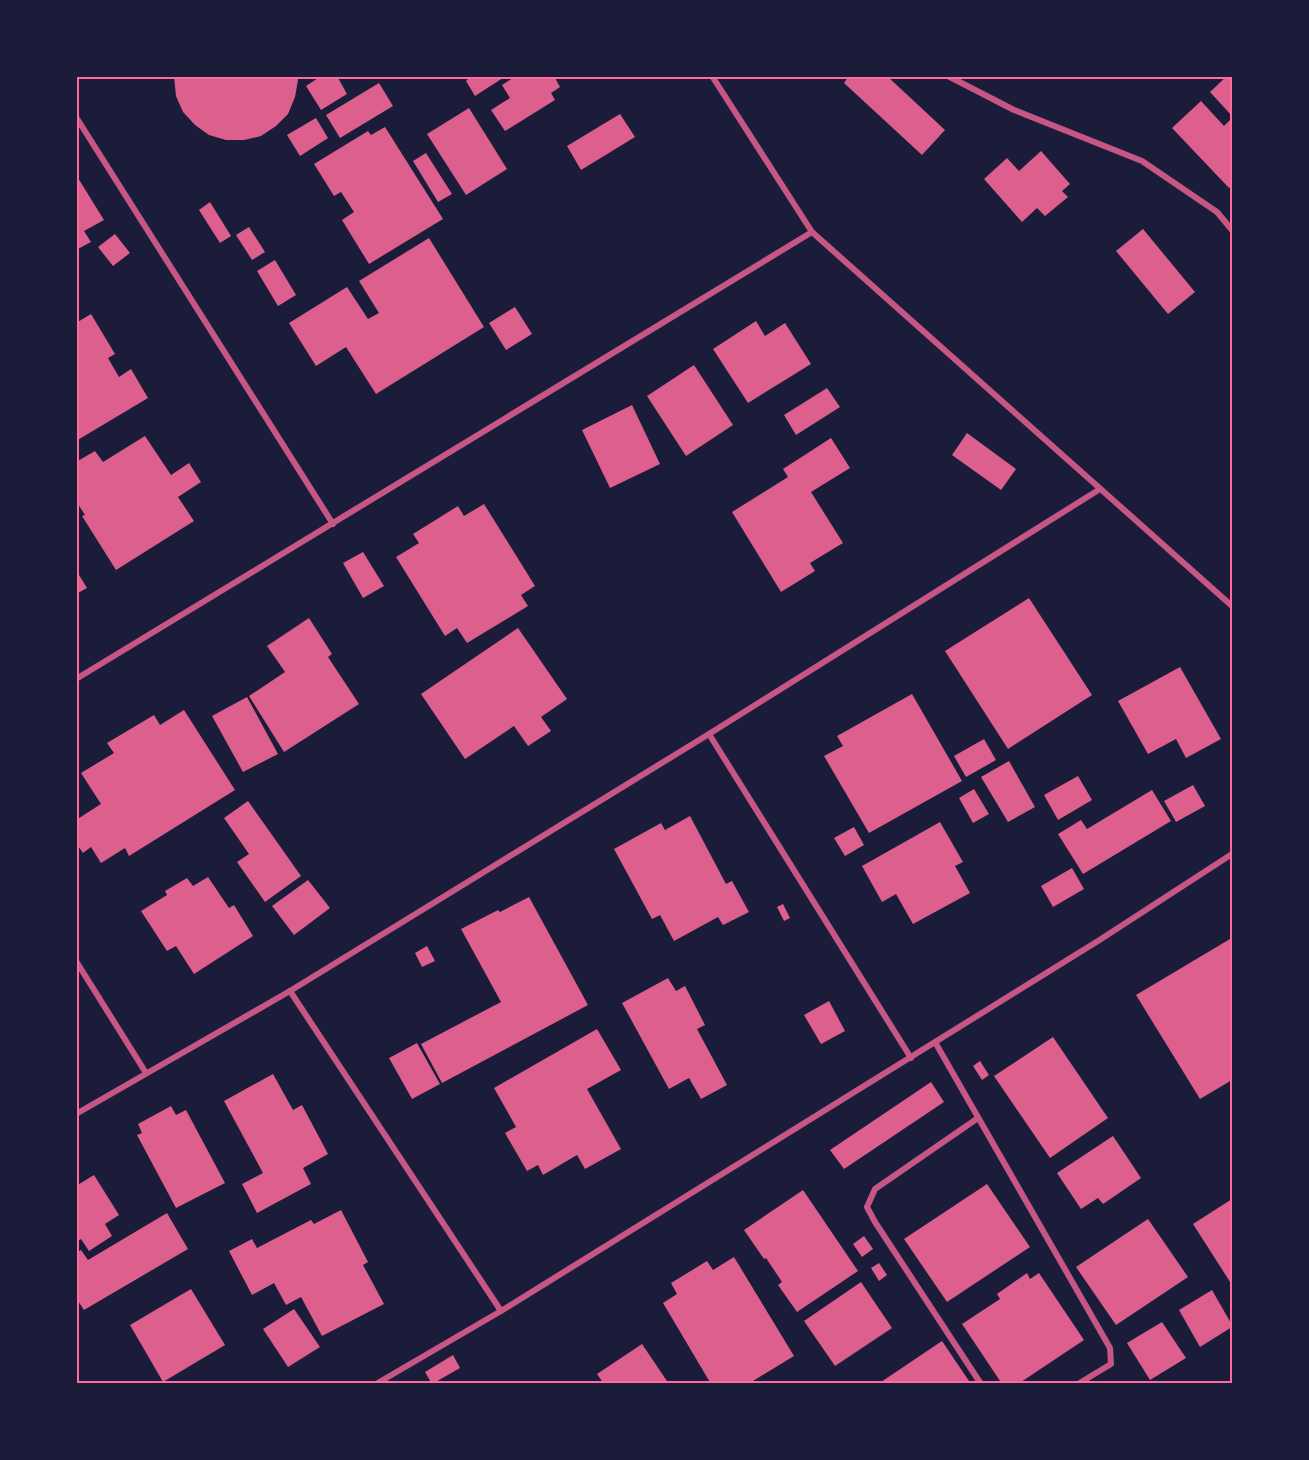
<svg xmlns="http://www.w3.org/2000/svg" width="1309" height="1460" font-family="Montserrat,sans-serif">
<rect width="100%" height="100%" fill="#1b1b3a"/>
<g fill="#dd5f8e">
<path d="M174,76H297L298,80L295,97L288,114L276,126L261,136L244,140H226L209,135L195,125L183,112L176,96Z"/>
<path d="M321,76H337L347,94L321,110L306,86Z"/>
<path d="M471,76H506L475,96L466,81Z"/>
<path d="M516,76H554L560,87L551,93L555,100L505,131L491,110L510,98L502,85Z"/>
<path d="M849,76H887L945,130L922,155L844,83Z"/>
<path d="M1227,76H1232V116L1210,92Z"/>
<path d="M379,83L393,106L340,138L326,115Z"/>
<path d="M1201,101L1224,126L1232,118V185L1229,188L1172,128Z"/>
<path d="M469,108L507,169L466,195L427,134Z"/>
<path d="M620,114L635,137L581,170L567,146Z"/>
<path d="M316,118L328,138L300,156L287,135Z"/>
<path d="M385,127L443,219L369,264L342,220L354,212L341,192L334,196L314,164L368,131L371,135Z"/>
<path d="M1041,151L1070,184L1062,191L1068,197L1045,216L1037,208L1022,222L984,179L1007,158L1019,171Z"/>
<path d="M426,153L452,194L438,202L413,161Z"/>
<path d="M78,178L104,220L84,231L91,242L76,250V179Z"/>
<path d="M210,202L231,236L220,243L199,210Z"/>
<path d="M249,227L265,252L252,260L236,235Z"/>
<path d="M1143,229L1195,292L1168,314L1116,251Z"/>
<path d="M115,234L130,253L113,266L98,247Z"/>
<path d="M429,238L484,327L376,394L346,347L316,366L289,323L347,287L368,319L379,313L359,281Z"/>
<path d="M275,260L296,295L278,306L257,271Z"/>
<path d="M515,307L532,334L506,350L489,323Z"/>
<path d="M91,314L115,354L108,358L119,377L131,369L148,398L76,441V323Z"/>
<path d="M756,321L765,336L785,323L811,364L748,403L713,349Z"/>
<path d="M694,365L733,425L686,456L647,396Z"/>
<path d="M827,388L840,407L796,435L784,415Z"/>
<path d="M632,405L660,464L610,488L582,430Z"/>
<path d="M967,433L1016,469L1001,490L952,455Z"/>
<path d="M145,436L171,475L189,463L201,482L178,497L194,521L116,570L82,516L85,515L76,501V462L95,451L103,462Z"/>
<path d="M831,438L850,468L811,492L843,543L810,563L815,571L781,592L732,512L788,477L783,469Z"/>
<path d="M484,504L535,586L521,595L528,606L467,643L457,628L445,636L396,557L419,543L413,534L458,506L464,516Z"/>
<path d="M363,552L384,586L363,598L343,563Z"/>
<path d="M76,570L87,588L76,594Z"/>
<path d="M1029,598L1092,695L1008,749L945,651Z"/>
<path d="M309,618L332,654L328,657L359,704L284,752L249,696L285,672L267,646Z"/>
<path d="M518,628L567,699L541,717L551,731L528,746L514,726L465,759L421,694Z"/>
<path d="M1180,667L1221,739L1186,758L1176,739L1148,754L1118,701Z"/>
<path d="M912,694L962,781L869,833L824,756L843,746L837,736Z"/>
<path d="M247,697L278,754L243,772L212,716Z"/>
<path d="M184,710L235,790L129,856L125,848L101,863L91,847L83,853L76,843V820L101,804L81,773L114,753L107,743L154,715L160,725Z"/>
<path d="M984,739L996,760L966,777L954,756Z"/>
<path d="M1009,761L1035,807L1008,822L981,777Z"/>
<path d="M1078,776L1092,800L1058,820L1044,795Z"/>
<path d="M1193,785L1205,806L1176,822L1164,801Z"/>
<path d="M974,789L989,814L973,823L959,798Z"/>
<path d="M1152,790L1171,821L1083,874L1058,834L1081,820L1087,829Z"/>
<path d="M248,801L301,876L265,902L237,862L249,854L224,818Z"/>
<path d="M690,816L726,884L732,881L749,912L723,925L718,917L674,941L660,915L652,919L614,849L661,823L665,830Z"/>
<path d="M940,822L963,862L955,866L970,893L913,924L896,894L882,902L862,866Z"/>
<path d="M854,827L864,845L845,856L834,838Z"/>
<path d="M1072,868L1084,889L1053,907L1041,886Z"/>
<path d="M208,877L229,908L234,905L253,936L194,974L176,946L167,951L141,911L167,895L165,891L187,878L193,886Z"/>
<path d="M308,880L330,908L294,935L272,906Z"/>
<path d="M529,897L588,1005L442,1083L421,1044L501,1002L461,929L498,910L500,912Z"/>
<path d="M783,904L790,918L784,921L777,907Z"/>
<path d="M1230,939L1232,944V1080L1200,1099L1136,995Z"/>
<path d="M427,946L435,961L422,967L415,953Z"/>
<path d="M668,978L676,991L685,986L705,1025L697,1029L727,1085L701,1099L689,1078L669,1089L622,1003Z"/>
<path d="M829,1001L845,1031L821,1044L804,1015Z"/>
<path d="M597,1029L621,1070L587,1089L621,1149L585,1169L577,1155L543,1175L538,1165L527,1171L505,1133L516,1127L494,1088Z"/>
<path d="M1053,1037L1108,1118L1050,1158L994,1076Z"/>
<path d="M417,1043L440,1084L412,1099L389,1058Z"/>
<path d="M980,1061L989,1075L982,1080L973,1066Z"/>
<path d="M273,1074L293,1110L302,1105L328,1154L303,1168L311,1184L257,1213L242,1184L263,1173L224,1101Z"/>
<path d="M931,1082L944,1102L844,1169L830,1150Z"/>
<path d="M171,1106L176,1115L186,1110L225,1183L176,1208L137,1135L142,1133L138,1124Z"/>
<path d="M1113,1136L1141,1178L1103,1204L1098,1198L1081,1209L1057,1173Z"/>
<path d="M94,1175L119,1215L105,1224L112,1236L89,1251L81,1239L76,1242V1186Z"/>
<path d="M987,1184L1030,1247L947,1302L904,1239Z"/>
<path d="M803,1190L858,1271L797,1312L778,1285L782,1282L766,1258L764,1259L744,1230Z"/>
<path d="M1232,1199V1285L1193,1224Z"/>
<path d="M341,1210L368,1262L363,1265L384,1304L322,1336L301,1297L286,1305L274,1283L252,1295L229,1251L252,1239L257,1248L311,1220L314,1224Z"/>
<path d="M167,1213L188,1249L84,1310L76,1298V1253L81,1250L88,1260Z"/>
<path d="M1148,1219L1188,1277L1116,1325L1076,1267Z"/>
<path d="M864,1236L873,1249L862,1257L853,1244Z"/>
<path d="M734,1257L794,1356L748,1384H711L663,1303L677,1294L671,1283L707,1261L713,1270Z"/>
<path d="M879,1263L887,1275L879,1281L871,1268Z"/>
<path d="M1027,1273L1030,1279L1039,1273L1084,1340L1018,1384H1002L962,1324L1000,1299L997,1294Z"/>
<path d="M861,1282L892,1328L835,1366L804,1321Z"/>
<path d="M191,1289L225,1345L163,1382L130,1325Z"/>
<path d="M1212,1290L1232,1325V1327L1200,1347L1179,1310Z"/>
<path d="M294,1309L320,1347L288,1367L263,1329Z"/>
<path d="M1162,1322L1186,1358L1150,1380L1127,1343Z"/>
<path d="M942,1341L971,1384H878Z"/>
<path d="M642,1344L669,1384H604L597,1374Z"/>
<path d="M453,1355L460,1368L432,1384L425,1372Z"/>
</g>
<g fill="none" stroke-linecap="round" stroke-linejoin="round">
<g stroke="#c65784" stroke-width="6">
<path d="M712,76L812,232L1232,606"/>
<path d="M948,76L1014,110L1142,161L1217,212L1232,230"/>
<path d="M76,117L333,524"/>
<path d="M76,679L812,232"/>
<path d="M709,734L911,1058"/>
<path d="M76,961L146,1073"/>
<path d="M290,991L501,1311"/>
<path d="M935,1042L1110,1348L1111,1364L1078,1384"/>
<path d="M76,1114L290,991L709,734L1100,489"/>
<path d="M978,1118L875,1189L867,1207L875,1222L981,1384"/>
<path d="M376,1384L501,1311L1098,941L1232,854"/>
</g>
</g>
<rect width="1309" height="1460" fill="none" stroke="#1b1b3a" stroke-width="156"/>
<rect x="78" y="78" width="1153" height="1304" fill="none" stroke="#ff6b9d" stroke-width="2"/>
</svg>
